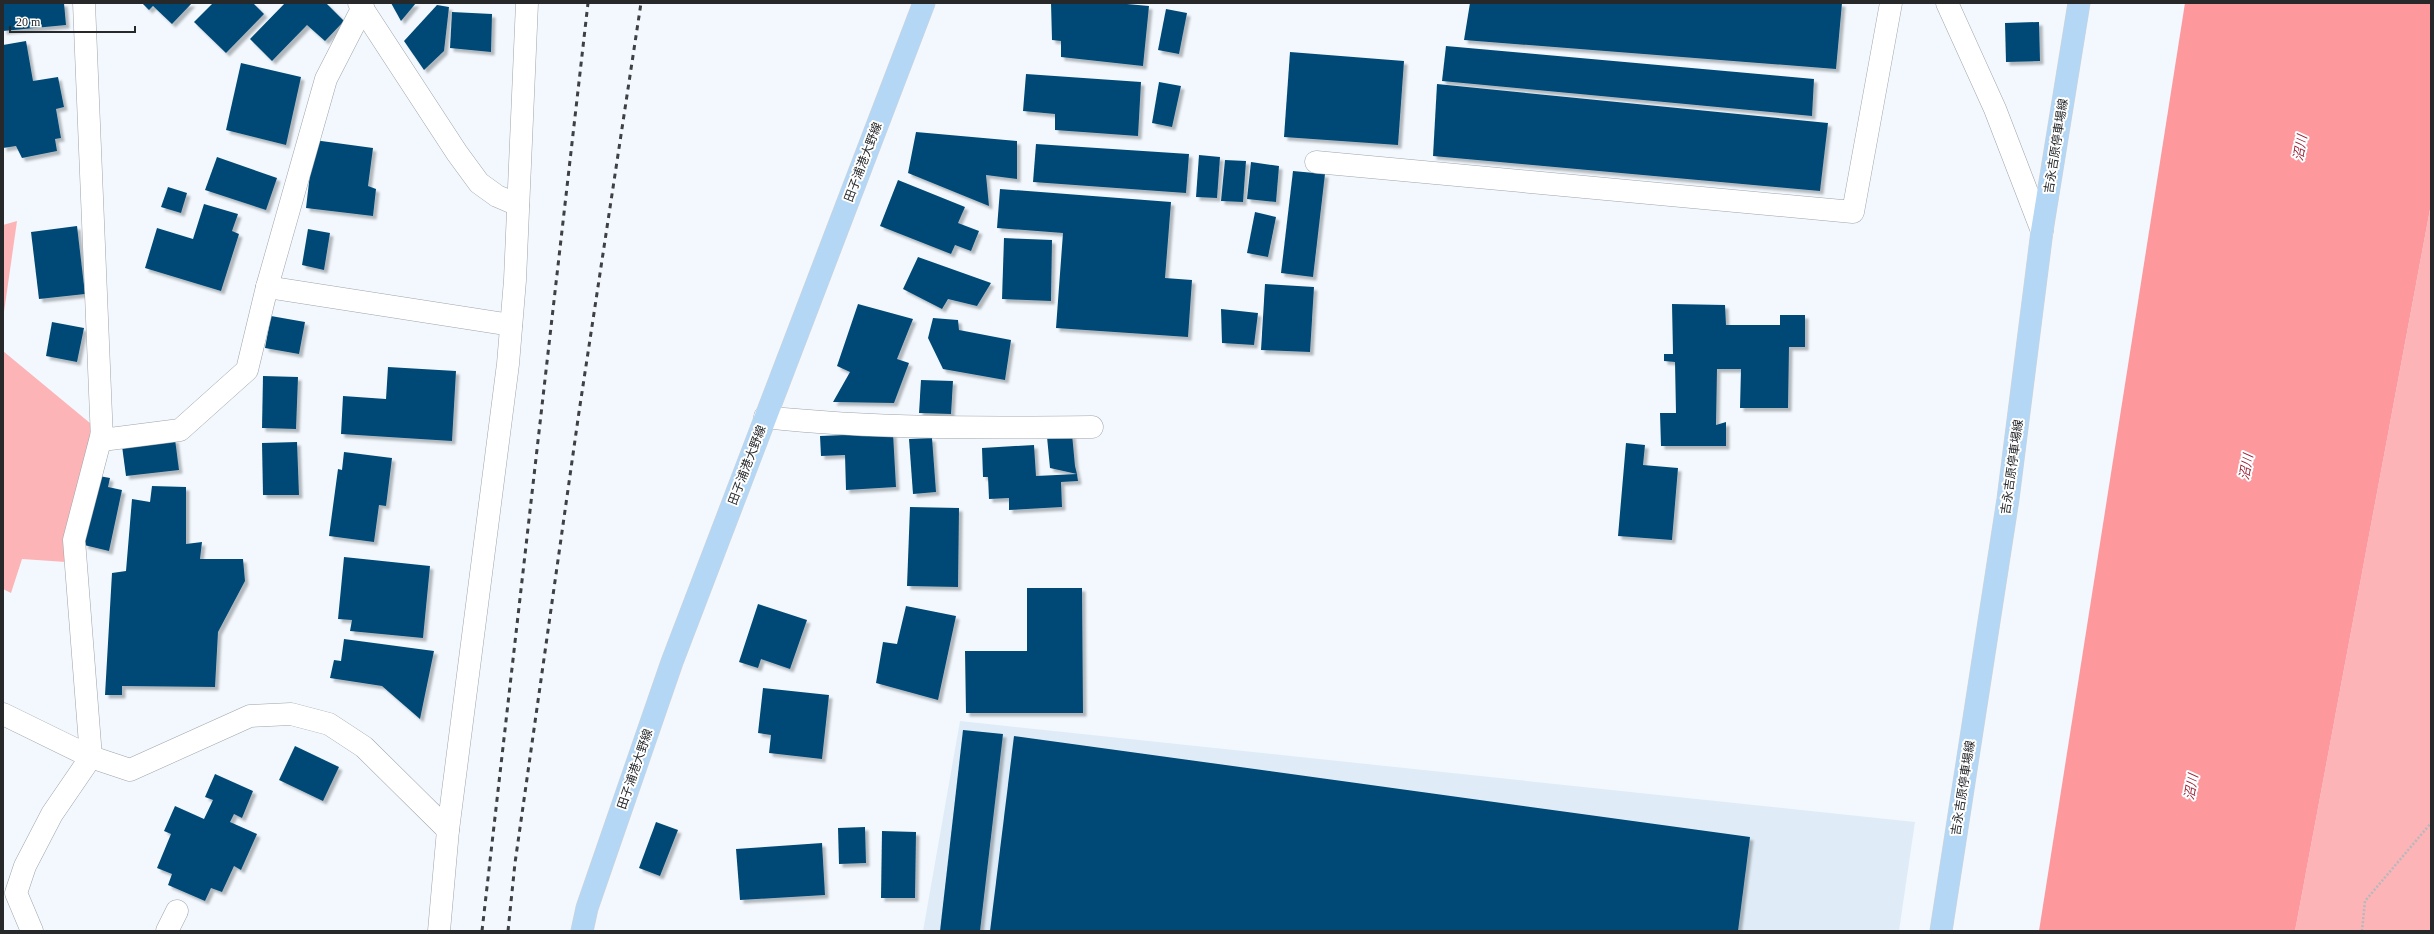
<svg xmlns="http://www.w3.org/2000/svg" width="2434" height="934" font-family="'Times New Roman','Noto Sans JP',serif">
<defs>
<filter id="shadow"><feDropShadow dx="3.5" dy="3.5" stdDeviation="1" flood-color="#0004"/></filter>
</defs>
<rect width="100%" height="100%" fill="#f2f8fe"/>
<path fill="#dfecf7" d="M960,721L1915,822L1899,931H923Z"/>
<g fill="#fcb4b7">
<path d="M2431,204V931H2295Z"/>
<path d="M17,221L3,319V225Z"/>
<path d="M3,351L102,433L66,562L22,559L11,593L3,589Z"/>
</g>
<path fill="#fd989d" d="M2185,3H2431V204L2295,931H2039Z"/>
<g fill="#014a76" filter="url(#shadow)">
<path d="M3,3H64L66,25L3,31Z"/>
<path d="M142,3H192L172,24L153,6L149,10Z"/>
<path d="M213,3H253L264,14L226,53L194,22Z"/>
<path d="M285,3H326L344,21L325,41L307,25L272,61L250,39Z"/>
<path d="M391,3H416L401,21Z"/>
<path d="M1051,3H1116L1149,6L1143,66L1061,57V41L1052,40Z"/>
<path d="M1470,3H1842L1836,69L1464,40Z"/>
<path d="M437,5L449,7L444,51L424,70L404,41Z"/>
<path d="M1166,9L1187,13L1179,54L1158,50Z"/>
<path d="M452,12L492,14L491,52L450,48Z"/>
<path d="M2039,22L2040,61L2006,62L2005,23Z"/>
<path d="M26,41L33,81L58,77L64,107L56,109L61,138L55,139L57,151L22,158L16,146L3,148V45Z"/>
<path d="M1446,46L1814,79L1812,116L1442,81Z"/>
<path d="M1290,52L1404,61L1398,145L1284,137Z"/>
<path d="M241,63L301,77L286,145L226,130Z"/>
<path d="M1026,74L1141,82L1138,136L1055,130V114L1023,111Z"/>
<path d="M1159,82L1181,86L1172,127L1152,123Z"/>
<path d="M1437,84L1828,123L1820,191L1433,156Z"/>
<path d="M916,132L1017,141V179L986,175L989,206L908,173Z"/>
<path d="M314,140L373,148L368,186L376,189L373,216L306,208Z"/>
<path d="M1036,144L1189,154L1186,193L1033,182Z"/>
<path d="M1199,155L1220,157L1217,198L1196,197Z"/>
<path d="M217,157L277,178L266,210L205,190Z"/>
<path d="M1225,160L1246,161L1243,202L1221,201Z"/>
<path d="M1251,162L1279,166L1276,202L1247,199Z"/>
<path d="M1293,171L1325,174L1313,277L1281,273Z"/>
<path d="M898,180L965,207L958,223L979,231L971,251L955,245L951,254L880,226Z"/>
<path d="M168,187L187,193L181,213L161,207Z"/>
<path d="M1000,189L1171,202L1165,278L1192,280L1188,337L1056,328L1063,233L997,228Z"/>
<path d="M204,204L238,214L232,231L239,234L221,291L145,268L157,228L193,239Z"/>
<path d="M1255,212L1276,217L1268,257L1247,253Z"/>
<path d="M77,226L85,294L39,299L31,232Z"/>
<path d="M308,229L330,233L324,270L302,265Z"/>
<path d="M1004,238L1052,240L1051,301L1002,299Z"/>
<path d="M918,257L991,283L977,306L948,299L942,309L903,289Z"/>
<path d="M1265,284L1314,287L1310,352L1261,350Z"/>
<path d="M858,304L913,319L897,359L909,363L894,403L833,402L850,372L837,366Z"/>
<path d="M1672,304L1725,305L1726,325H1780V315H1805V347H1789L1788,408H1740L1741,369H1717L1716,425L1726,422V446H1661L1660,413H1676L1675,362L1664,361V354H1673Z"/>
<path d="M1221,309L1258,313L1254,345L1222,343Z"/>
<path d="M271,316L305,322L299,354L265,348Z"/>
<path d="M933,318L958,320L959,330L1011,340L1005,380L943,369L928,338Z"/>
<path d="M52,322L84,328L77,362L46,356Z"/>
<path d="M388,367L456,371L452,441L341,434L343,396L386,399Z"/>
<path d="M263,376L298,377L296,429L262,428Z"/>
<path d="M921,380L953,381L951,414L919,413Z"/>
<path d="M893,433L896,487L846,490L845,455L821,456L820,436Z"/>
<path d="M1072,434L1075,466L1077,474L1078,481L1061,482L1062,507L1009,510V498L989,499L988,477H983L982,448L1034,445L1036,476L1077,474L1050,468L1047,437Z"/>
<path d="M932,438L936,492L913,494L909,439Z"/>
<path d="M175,439L179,470L126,476L122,446Z"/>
<path d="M297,442L299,495H263L262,443Z"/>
<path d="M1626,443L1645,445L1643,465L1678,468L1672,540L1618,536Z"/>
<path d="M344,452L392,458L386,506L379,505L374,542L329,536L338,469L342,470Z"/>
<path d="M99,476L110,478L108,487L122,490L109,551L84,545Z"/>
<path d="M152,486L186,487V544L202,542L200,559H243L245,581L218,632L215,687L122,686V695H105L112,573L126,571L132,499L150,502Z"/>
<path d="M910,507L959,508L958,587L907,586Z"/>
<path d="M344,557L430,566L423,638L350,631L352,620L338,619Z"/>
<path d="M1027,588H1082L1083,713H966L965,651H1027Z"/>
<path d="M758,604L807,620L790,669L761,659L758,668L739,662Z"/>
<path d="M906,606L956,616L938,700L876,683L883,642L897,644Z"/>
<path d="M344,639L434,651L420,719L382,686L330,678L334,660L341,661Z"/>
<path d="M763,688L829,695L822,759L769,753L771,735L758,733Z"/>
<path d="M963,730L1003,734L980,931H940Z"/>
<path d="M1014,736L1750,837L1738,931H990Z"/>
<path d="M295,746L339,767L323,801L279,780Z"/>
<path d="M215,774L253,791L242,818L234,814L230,822L257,834L241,870L234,866L222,892L211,888L205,901L168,885L172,874L157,868L171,834L164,831L175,806L204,819L213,800L205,797Z"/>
<path d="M656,822L678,830L660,876L639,868Z"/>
<path d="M865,827L866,863L839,864L838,828Z"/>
<path d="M882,831L916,832L915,898H881Z"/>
<path d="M822,843L825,895L740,900L736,849Z"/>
</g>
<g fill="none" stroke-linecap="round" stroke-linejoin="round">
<defs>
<g id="minor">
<path d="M84,3L102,440L180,430L247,370L267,287L326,79L363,7"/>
<path d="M359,3L457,153L479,183L497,196L518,205"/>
<path d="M1947,3L1995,109L2042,231"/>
<path d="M1316,162L1853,212L1891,3"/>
<path d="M267,287L511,325"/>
<path d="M765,417C874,429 982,428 1092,427"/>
<path d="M3,714L91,757L130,770L250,716L291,714L329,724L364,747L448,830"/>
<path d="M32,931L16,893L25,866L52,814L91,757L74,540L102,433"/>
<path d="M167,931L177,911"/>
<path d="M439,931L448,830L508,364L515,280L527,3"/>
</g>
<g id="major">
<path d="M582,931L587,908L672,662L924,3"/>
<path d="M1941,931L2008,499L2042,231L2079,3"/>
</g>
</defs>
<use href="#minor" stroke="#9fa5aa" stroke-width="23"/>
<use href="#major" stroke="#d4d4d4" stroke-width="23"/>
<path stroke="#b4b9bd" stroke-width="2.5" stroke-dasharray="2 2" stroke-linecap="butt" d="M2362,931L2365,901L2431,823"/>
<use href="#minor" stroke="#fff" stroke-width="22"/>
<use href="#major" stroke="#b4d7f5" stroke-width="22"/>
<g stroke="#3e4043" stroke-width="3" stroke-dasharray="5 5" stroke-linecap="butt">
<path d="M482,931L588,3"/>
<path d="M508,931L515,863L579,412L641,3"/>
</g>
</g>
<g text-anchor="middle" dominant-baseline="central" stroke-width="4" stroke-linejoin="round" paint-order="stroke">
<g font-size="12" fill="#26282a" stroke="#fff">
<text transform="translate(2056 146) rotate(-81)">吉永吉原停車場線</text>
<text transform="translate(863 162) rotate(-69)">田子浦港大野線</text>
<text transform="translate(747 465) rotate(-69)">田子浦港大野線</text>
<text transform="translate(2012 467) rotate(-82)">吉永吉原停車場線</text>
<text transform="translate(635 769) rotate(-71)">田子浦港大野線</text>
<text transform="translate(1963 788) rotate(-81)">吉永吉原停車場線</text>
</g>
<g font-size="13" font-style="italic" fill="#982337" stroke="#fff">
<text transform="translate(2300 148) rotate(-80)">沼川</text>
<text transform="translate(2246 467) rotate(-80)">沼川</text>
<text transform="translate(2191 787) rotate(-80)">沼川</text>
</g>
</g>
<rect width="2434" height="934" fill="none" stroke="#26282a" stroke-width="8"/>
<path d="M10 26v6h125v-6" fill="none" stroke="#26282a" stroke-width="2"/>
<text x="16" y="26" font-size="12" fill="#26282a" stroke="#ffffff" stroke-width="3" paint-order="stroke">20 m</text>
</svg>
